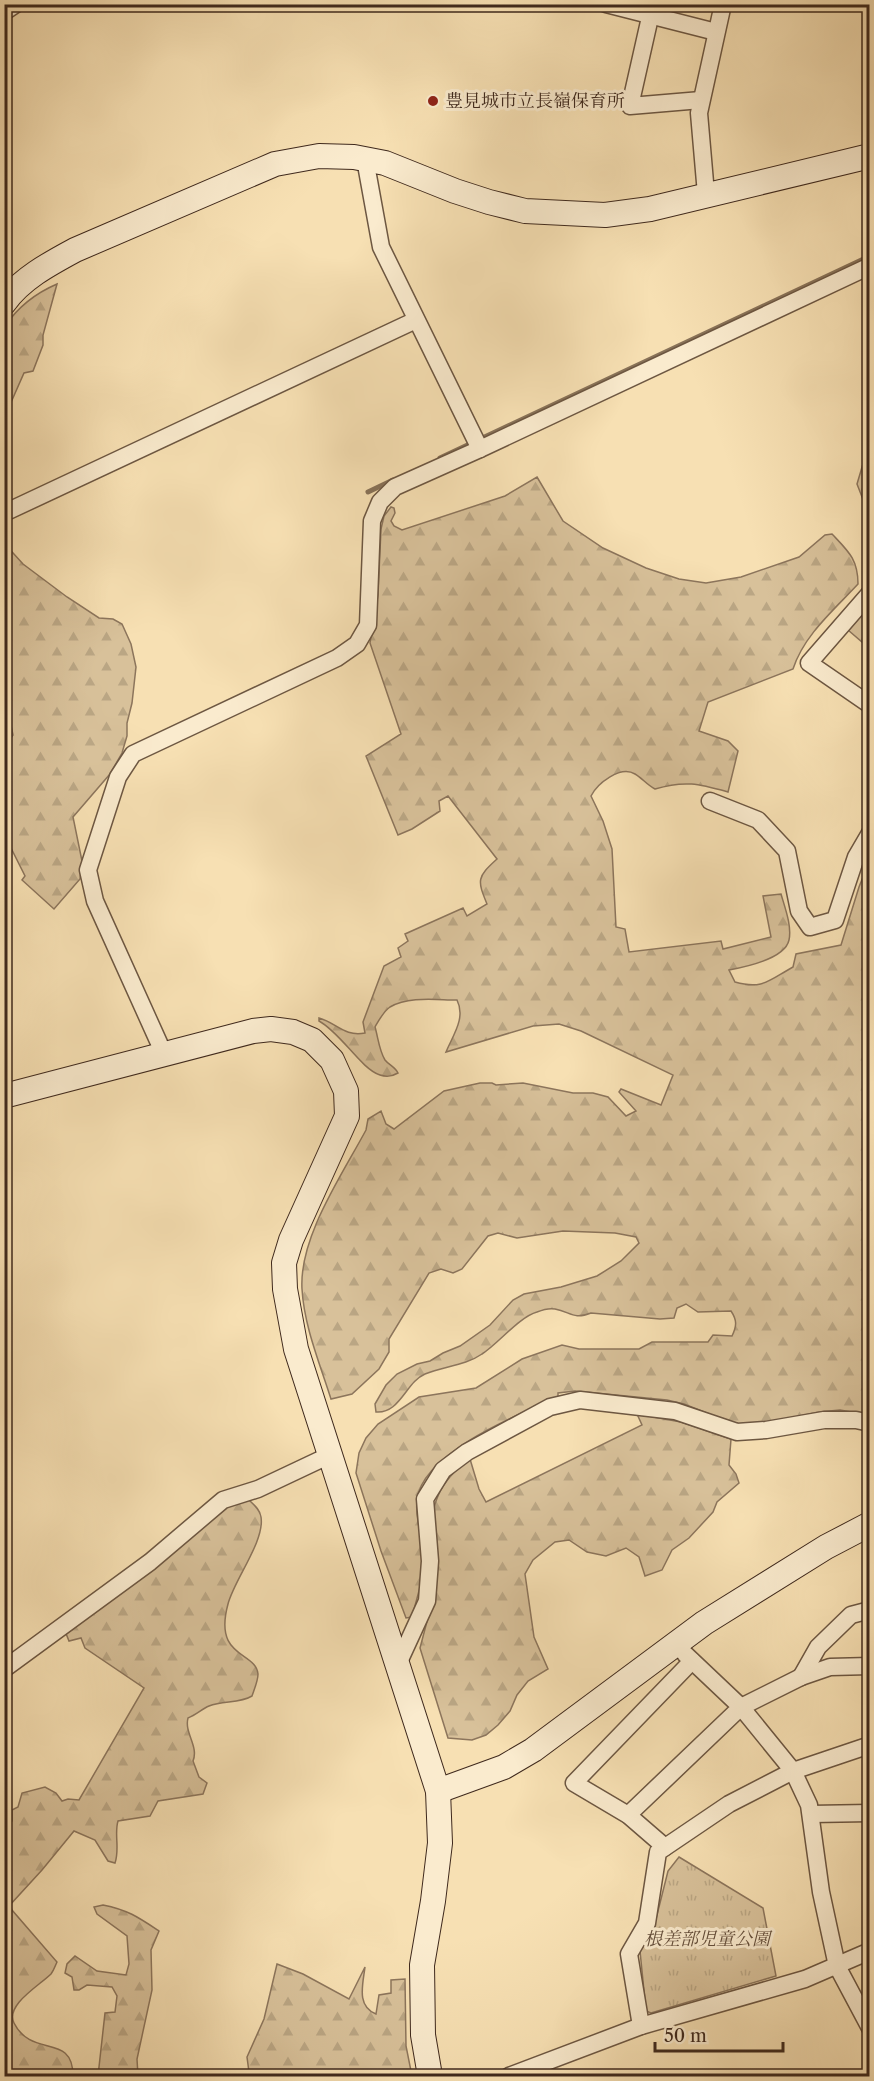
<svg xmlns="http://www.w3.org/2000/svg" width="874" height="2081" font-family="'Libre Caslon Text','Noto Serif JP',serif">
<defs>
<pattern id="forest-firs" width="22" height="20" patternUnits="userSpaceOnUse" patternTransform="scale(1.5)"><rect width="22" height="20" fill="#d8c19a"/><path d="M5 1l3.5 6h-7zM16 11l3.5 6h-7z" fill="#baa684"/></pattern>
<pattern id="park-tufts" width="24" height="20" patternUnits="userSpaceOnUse" patternTransform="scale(1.5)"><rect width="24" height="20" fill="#d8c19a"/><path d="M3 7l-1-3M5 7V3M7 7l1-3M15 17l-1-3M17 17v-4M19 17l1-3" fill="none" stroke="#baa684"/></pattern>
</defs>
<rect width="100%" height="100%" fill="#f7e0b3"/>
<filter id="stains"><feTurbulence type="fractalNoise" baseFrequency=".00333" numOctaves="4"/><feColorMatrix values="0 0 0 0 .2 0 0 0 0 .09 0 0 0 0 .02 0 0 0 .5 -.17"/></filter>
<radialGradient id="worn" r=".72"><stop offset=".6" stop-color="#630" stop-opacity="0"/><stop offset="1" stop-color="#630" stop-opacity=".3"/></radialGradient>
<g fill="url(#forest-firs)" stroke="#8c755c" stroke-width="1.5">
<path d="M57,284L43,335V345L33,371L24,373L5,416V326C18,307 36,293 57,284Z"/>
<path d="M869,451H870L869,515L857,484L865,457Z"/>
<path d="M537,477L563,521L603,548L646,568L679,579L706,583L741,577L799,557L825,535L832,534C848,551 858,559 858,584C834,610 804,635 793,669L708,702L699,731L728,741L738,751L728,792C699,784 685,780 655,789C647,785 642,778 635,774C620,765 597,784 591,796L603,821L612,849L616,927L625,929L629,952L721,941L723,949L771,937L763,896L781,894C785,908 792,926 789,940C785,959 745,967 729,970L735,982C763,990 769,980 793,967L796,954L841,945L859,887L869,862V1415L840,1410L819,1412L761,1424L737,1425L684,1404L667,1400L575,1391L558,1393V1397C519,1414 422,1453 417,1500C415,1518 422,1538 426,1555C433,1511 431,1487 470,1459L479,1489L486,1502L642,1425L637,1414L681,1422L731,1439L729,1465L736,1474L739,1483L717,1502L713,1512L689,1538L672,1550L662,1570L645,1576L639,1557L626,1548L606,1556L587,1552L569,1540L555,1542L533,1560L525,1574L534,1637L548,1669L528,1681L517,1695L510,1711L498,1725L486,1735L472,1740L448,1738L420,1648L430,1610L420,1587L412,1617L406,1618L381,1551L356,1473L359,1453L366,1438L378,1424L419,1397L476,1388L522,1359L562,1345L579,1349H639L652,1342H708L713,1335L732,1336C737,1326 737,1320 731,1311L698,1312L686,1304L677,1308L674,1318L660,1319L591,1313C573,1320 571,1312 555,1309C550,1308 542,1310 537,1312C519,1317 498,1344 482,1354C465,1366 443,1366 425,1374C406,1382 400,1414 376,1412L375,1404L386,1385L397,1374L417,1364L430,1361L443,1353L460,1346L490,1325L513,1300L524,1294L561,1287L597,1276L621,1261L639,1243L636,1237L615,1233L563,1231L517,1238L498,1233L488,1236L462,1269L453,1273L441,1269L429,1273L389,1339V1352L379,1369L352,1394L331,1399C320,1364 304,1326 302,1289C299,1237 342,1175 366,1130L368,1119L381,1111L386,1124L394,1129L444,1091L480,1083H492L496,1085L523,1083L573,1093H593L608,1097L626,1116L636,1111L619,1092L621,1089L661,1105L673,1075L581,1031L559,1024L533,1026L446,1052C453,1035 466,1018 457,1000C436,1000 409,996 390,1007C383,1012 379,1020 375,1027C378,1037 379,1050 385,1060C389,1065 395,1067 398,1073C393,1076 386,1077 380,1075C361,1069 341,1033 319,1021V1018C337,1023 344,1037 365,1033L363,1022L384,966L401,957L398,948L408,941L405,934L463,908L467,916L487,904C477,880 477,877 497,859L448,796L439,801L440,811L412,829L398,835L366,756L401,734L370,643L378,595L381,529L384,516L391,507L394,508L395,513L391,521L394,526L402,530L505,496Z"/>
<path d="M4,543L23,564L67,597L99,618L113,619L122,624L131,644L136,667L132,703L127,723V736L122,753L110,774L73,817L82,861L80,879L54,909L22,880L25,876L5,836V746L13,735L4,691Z"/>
<path d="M869,606V648L848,630Z"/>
<path d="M248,1499C253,1504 260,1509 261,1517C265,1541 234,1580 228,1604C213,1659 256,1651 258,1674C258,1681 254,1690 252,1696C239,1704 223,1700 209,1706C202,1709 196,1715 188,1718C184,1733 199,1746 193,1761L199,1777L207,1783L203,1794L158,1801L150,1816L118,1821C114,1834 120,1849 115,1863L108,1861L95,1840L74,1831L42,1870L10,1905L12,1910L57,1962C55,1966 54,1970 51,1974C40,1985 5,2005 14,2023C32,2059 73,2032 73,2076H5L4,1825L12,1821V1810L18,1807L22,1793L45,1787L56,1793L62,1801L68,1799L79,1800L144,1688L85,1648L81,1638L69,1641L65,1631L224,1508Z"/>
<path d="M103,1905C128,1910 138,1917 159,1931L151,1950L152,1990L137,2059L138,2076H98L105,2013L115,2012L117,1996L112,1987L87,1985L79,1990H74L72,1977L65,1973L67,1964L75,1956L97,1971L126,1975L129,1964L127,1936L97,1914L94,1907Z"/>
<path d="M277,1964L303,1974L349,1999L365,1967C363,1984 356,2006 376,2014L379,1995L391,1993V1980L405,1979L406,2046L412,2076H405L389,2071L384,2076H244L249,2072L247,2057L264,2019Z"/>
</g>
<path fill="url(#park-tufts)" stroke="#8c755c" stroke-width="1.5" d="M679,1857L763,1908L776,1976L651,2013L646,2011L640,1951L656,1919L668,1871Z"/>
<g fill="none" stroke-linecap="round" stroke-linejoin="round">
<g stroke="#887258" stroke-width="5">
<path d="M440,458L870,256"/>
<path d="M368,492L393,480"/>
</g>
<defs>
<g id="street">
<path d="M606,4L716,32"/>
<path d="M653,4L630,106L701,100"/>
<path d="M4,12L16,4"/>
<path d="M365,159L381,247L480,449"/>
<path d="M706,194L699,113L723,4"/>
<path d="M4,513L416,320"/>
<path d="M870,593L809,663L870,705"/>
<path d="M710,801L758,820L787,851L799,911L810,927L835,920L856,857L870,833"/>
<path d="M164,1054L95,901L88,870L118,777L133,754L337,658L357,644L368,625L372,521L380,502L395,487L480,449L870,266"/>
<path d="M398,1664L427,1601L430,1561L425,1499L443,1470L467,1452L550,1407L580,1400L675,1411L737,1432L766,1430L824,1420H856L870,1423"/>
<path d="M870,1666L830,1667L801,1677L741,1707L793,1771L809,1805L821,1892L837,1966L870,2028"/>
<path d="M4,1669L150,1562L223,1500L258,1489L330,1455"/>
<path d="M801,1677L818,1647L851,1615L870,1610"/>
<path d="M811,1814L870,1813"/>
<path d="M628,1815L741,1707L685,1654"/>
<path d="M665,1847L628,1815L574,1783L692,1661"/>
<path d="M641,2026L629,1954L647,1923L658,1852L729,1804L793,1771L870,1745"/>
<path d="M509,2076L641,2026L805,1979L870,1951"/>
</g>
<g id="secondary">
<path d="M4,303C21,279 49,264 75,250L275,164L319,156L354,157L385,163L455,191L489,202L525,211L605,215L650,209L870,156"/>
<path d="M4,1096L253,1031L271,1029L293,1032L312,1040L332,1060L346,1091L347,1116L291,1240L284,1263L285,1289L296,1349L438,1791L440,1843L433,1901L422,1965L423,2035L430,2076"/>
<path d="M438,1791L504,1767L533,1750L704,1623L826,1547L870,1524"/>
</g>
</defs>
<use href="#street" stroke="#6d5742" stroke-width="19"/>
<use href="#secondary" stroke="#3f291d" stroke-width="26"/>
<use href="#street" stroke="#faebce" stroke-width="16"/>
<use href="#secondary" stroke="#faebce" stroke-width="24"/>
</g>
<circle fill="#8f2418" stroke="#faebce" stroke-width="2" cx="433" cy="101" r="6"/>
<g text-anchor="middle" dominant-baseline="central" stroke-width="6" stroke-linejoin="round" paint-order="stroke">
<g font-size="18" fill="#3f291d" stroke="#faebce" text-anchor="start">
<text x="445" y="101">豊見城市立長嶺保育所</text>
</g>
<g font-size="18" font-style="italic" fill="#654f3c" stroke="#faebce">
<text x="707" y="1939">根差部児童公園</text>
</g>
</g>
<rect width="874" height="2081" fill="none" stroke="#f7e0b3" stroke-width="24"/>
<rect x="6" y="6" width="862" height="2069" fill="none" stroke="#3f291d" stroke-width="3"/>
<rect x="12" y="12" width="850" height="2057" fill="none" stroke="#3f291d" stroke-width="1.5"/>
<path d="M655 2042v9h128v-9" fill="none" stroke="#3f291d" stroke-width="3"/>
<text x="664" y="2042" font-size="18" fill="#3f291d" stroke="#faebce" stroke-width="4.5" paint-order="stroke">50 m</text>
<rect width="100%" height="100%" filter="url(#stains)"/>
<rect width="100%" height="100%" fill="url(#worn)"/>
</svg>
